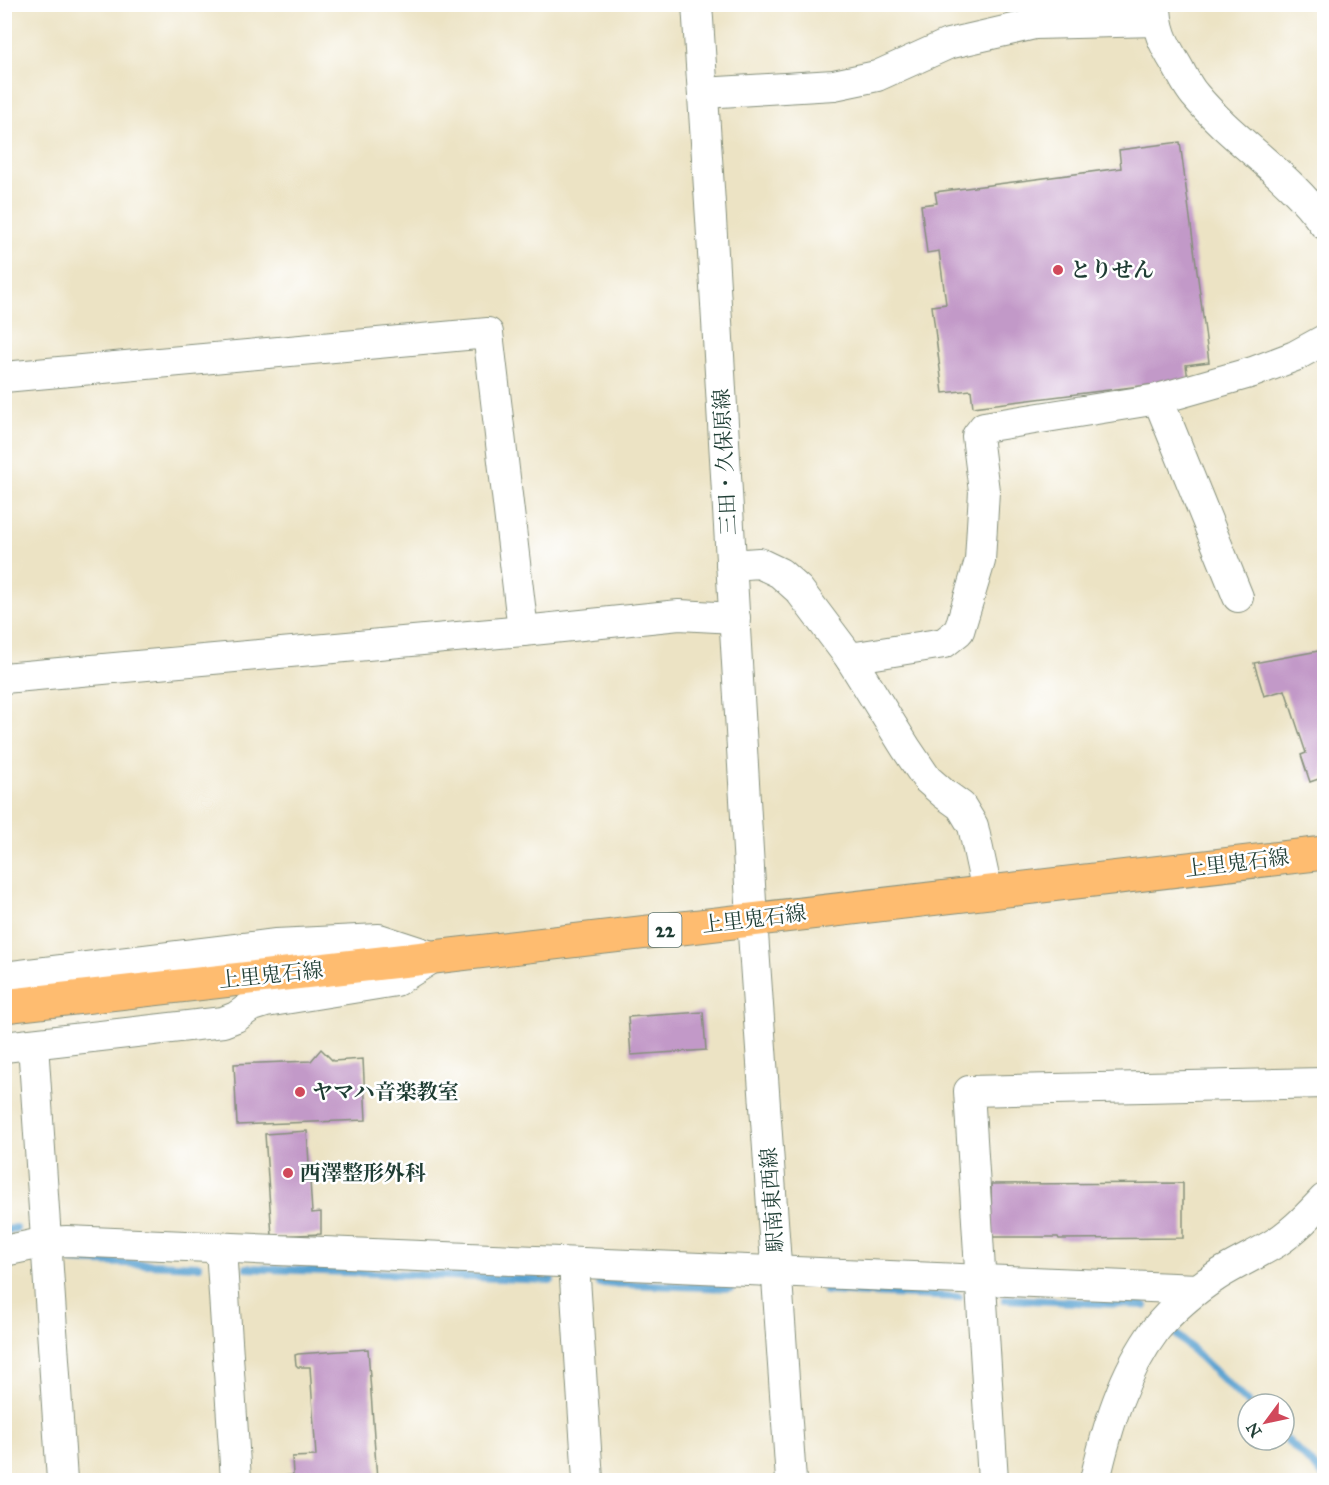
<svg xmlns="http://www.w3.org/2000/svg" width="1329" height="1485" font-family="'IM FELL Great Primer','Noto Serif JP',serif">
<rect width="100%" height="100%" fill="#fff"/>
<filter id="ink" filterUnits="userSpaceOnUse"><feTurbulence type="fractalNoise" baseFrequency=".0167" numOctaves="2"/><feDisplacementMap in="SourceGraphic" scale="12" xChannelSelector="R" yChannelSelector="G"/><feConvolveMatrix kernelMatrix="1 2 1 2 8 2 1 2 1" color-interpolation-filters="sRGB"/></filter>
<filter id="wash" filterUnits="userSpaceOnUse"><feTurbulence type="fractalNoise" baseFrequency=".008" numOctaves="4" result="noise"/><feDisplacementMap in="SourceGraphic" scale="24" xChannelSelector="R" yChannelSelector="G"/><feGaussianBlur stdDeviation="1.35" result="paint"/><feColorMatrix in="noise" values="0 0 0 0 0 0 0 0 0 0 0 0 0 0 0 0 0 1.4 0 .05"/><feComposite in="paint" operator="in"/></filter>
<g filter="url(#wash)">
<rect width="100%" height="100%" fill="#ece3c4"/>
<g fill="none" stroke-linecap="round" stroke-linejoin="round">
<g stroke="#59a1d0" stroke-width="8">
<path d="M4,1231L16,1228"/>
<path d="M73,1261L199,1266"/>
<path d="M247,1268L551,1280"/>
<path d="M599,1283L731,1288"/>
<path d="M826,1291L959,1297"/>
<path d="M1005,1299L1143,1305L1145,1306"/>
<path d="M1177,1335L1249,1404"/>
<path d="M1284,1437L1324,1476"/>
</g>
</g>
<g id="blocks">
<g fill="#c299c8">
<path d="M1180,142L1209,362L1186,365L1188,380L973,407L971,390L943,393L932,306L946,304L939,251L927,253L921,205L937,203L935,192L1121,168L1119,150Z"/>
<path d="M1324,650V777L1310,782L1301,755L1306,753L1285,690L1264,696L1254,663Z"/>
<path d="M703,1012L706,1050L631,1055L628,1017Z"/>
<path d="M321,1049L333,1061L363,1059L366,1120L237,1125L234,1064L311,1061Z"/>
<path d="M307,1131L312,1213L321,1212V1234L272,1236L265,1134Z"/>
<path d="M1183,1183V1238L1059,1239L1058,1237H992L991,1184Z"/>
<path d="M368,1349L377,1480H270V1477L293,1475L292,1457L316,1456L310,1367H298L296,1365L295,1355L298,1354Z"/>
</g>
</g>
</g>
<g filter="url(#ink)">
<use href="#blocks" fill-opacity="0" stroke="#86907c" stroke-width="1.5"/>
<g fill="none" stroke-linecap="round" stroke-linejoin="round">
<defs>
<g id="minor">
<path d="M697,4L711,219L752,919L791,1480"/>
<path d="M1156,4C1156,29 1163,43 1176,64C1182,74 1187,86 1195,95C1234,142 1289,174 1324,224"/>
<path d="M703,93L834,85L877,76L948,44L1035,24L1156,21"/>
<path d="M4,377L488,333L523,631"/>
<path d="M1158,399L1238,597"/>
<path d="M731,565L759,563L780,573L799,590L850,658L906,748L927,779L943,793L961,806L973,826L987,891"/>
<path d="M850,658L944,643L959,631L980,561L984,491L977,436L984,427L1158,399L1253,372L1295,356L1324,340"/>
<path d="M4,678L523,631L679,615L735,618"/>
<path d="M4,977L276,944L379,939L434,957"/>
<path d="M33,1044L62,1480"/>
<path d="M4,1047L223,1022L236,1017L250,1007L266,1002L396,981L434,957"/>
<path d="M221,1248L236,1480"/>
<path d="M4,1251L47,1242L67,1241C444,1259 821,1270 1197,1289"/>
<path d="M574,1263L588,1480"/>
<path d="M993,1480L969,1091L1324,1083"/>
<path d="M1095,1480C1107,1428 1123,1373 1156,1329C1173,1308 1195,1290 1218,1275C1237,1263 1258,1254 1277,1242C1295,1230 1310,1214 1324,1199"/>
</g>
<path id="major" d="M4,1006L434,957L1324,853"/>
</defs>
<use href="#minor" stroke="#86907c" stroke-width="32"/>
<use href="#major" stroke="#86907c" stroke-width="35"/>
<use href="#minor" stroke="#fff" stroke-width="30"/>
<use href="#major" stroke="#febc70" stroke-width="33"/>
</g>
</g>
<g fill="#d1495b" stroke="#fff" stroke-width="2">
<circle cx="1058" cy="270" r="6"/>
<circle cx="300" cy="1092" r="6"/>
<circle cx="288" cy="1173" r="6"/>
</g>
<g text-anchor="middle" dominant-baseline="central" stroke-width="5" stroke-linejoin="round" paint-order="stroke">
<rect fill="#fff" stroke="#627771" stroke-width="1.5" x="648.5" y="913" width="33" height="34" rx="4.5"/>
<g font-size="20" font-weight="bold" fill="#1f3d34">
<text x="665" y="930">22</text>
</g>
<g font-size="21" font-weight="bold" fill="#1f3d34" stroke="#fff" text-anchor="start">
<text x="1070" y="270">とりせん</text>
<text x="312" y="1092">ヤマハ音楽教室</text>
<text x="300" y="1173">西澤整形外科</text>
</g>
<g font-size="21" fill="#1f3d34" stroke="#fff">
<text transform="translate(725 462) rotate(-93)">三田・久保原線</text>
<text transform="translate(1237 863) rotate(-7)">上里鬼石線</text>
<text transform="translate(754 919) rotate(-7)">上里鬼石線</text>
<text transform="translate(271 975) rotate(-6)">上里鬼石線</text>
<text transform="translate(772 1200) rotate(-94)">駅南東西線</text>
</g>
</g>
<rect width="1329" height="1485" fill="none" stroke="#fff" stroke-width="24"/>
<g transform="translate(1266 1422) rotate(237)"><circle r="28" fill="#ffffff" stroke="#a5b1ae" stroke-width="1.5"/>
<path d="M0-4.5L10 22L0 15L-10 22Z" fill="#d1495b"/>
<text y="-9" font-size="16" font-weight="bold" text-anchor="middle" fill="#1f3d34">N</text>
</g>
</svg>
